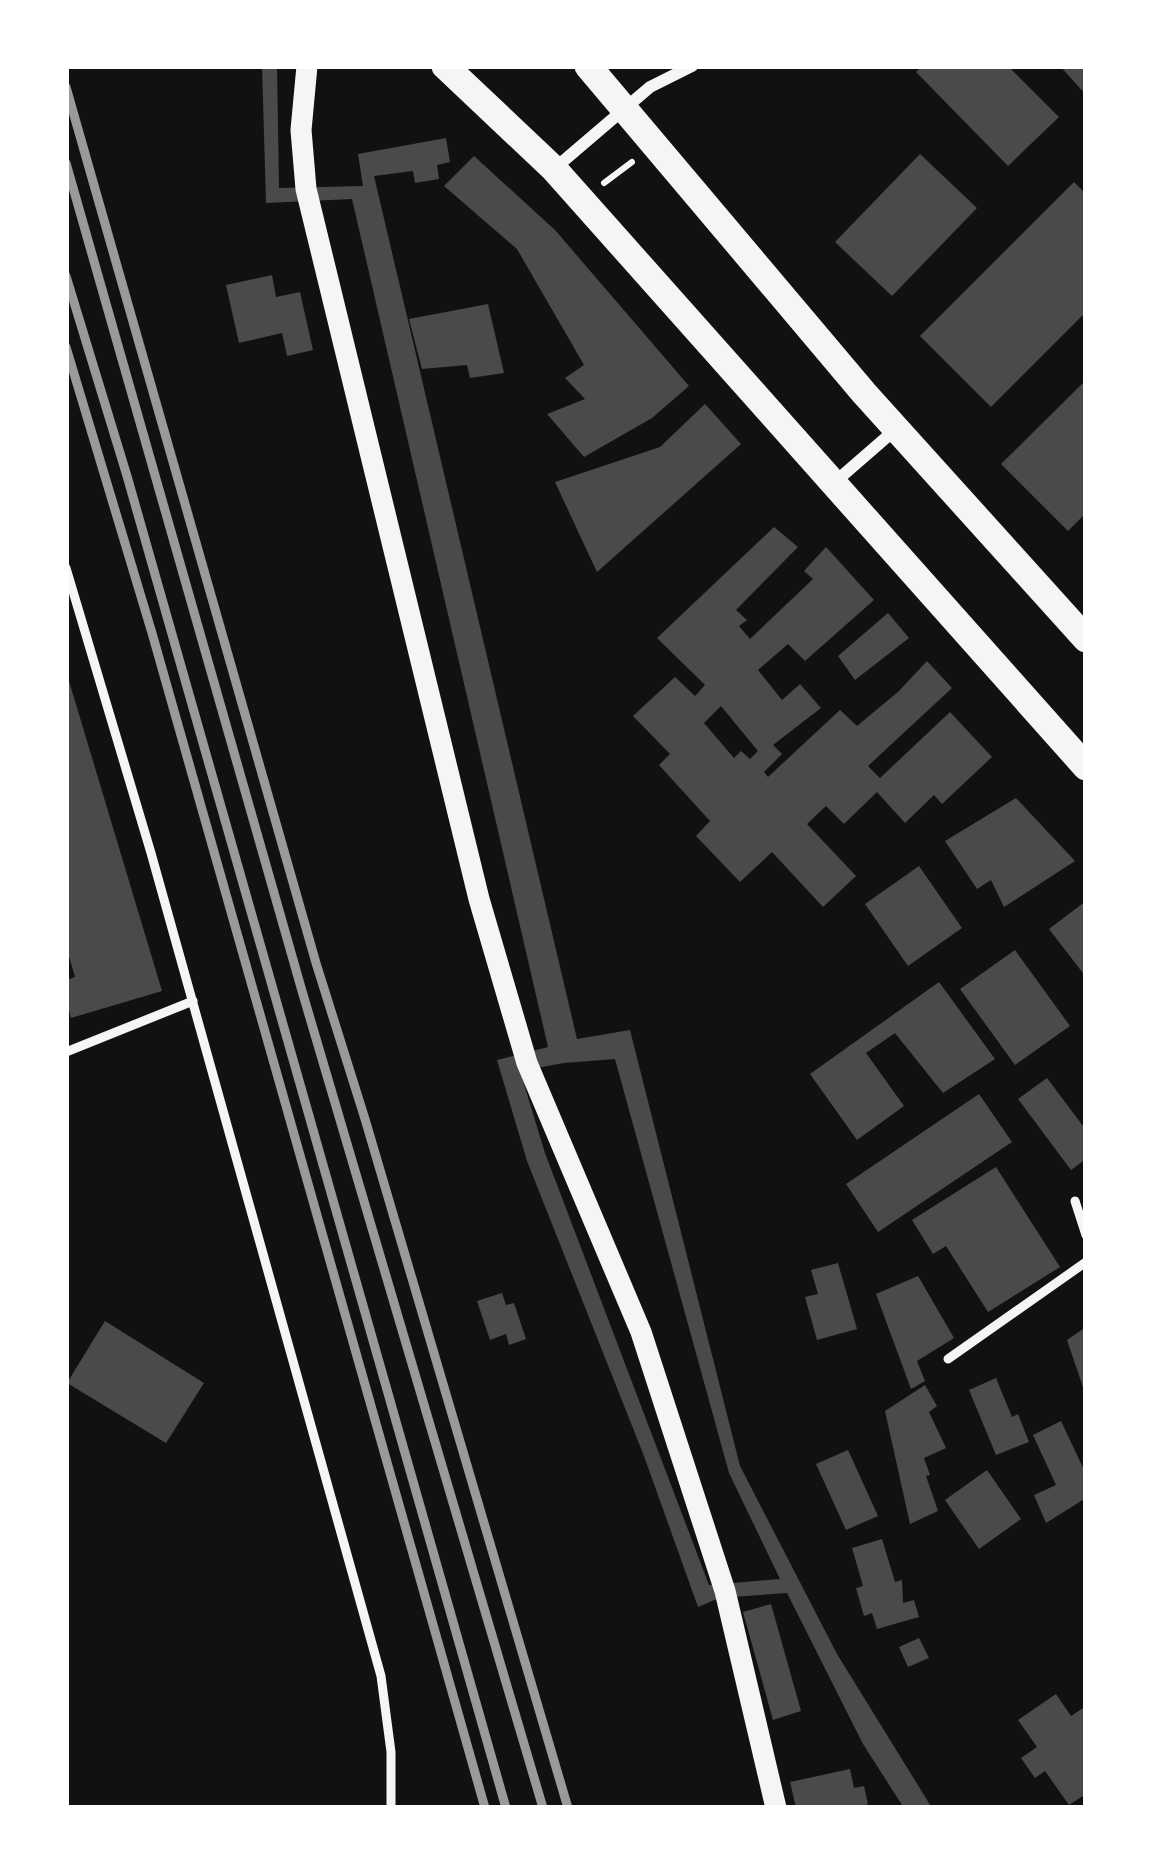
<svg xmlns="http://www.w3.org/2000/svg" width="1152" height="1874" font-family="Commissioner,sans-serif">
<rect width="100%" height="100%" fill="#111"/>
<g fill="#4a4a4a" fill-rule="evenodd">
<path d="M262,66H277L279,188L363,186L358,154L446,138L450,162L437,165L439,179L415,183L413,171L374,176L577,1039L630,1030L740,1466L837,1654L932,1808H904L863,1744L787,1593L719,1598L698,1607L644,1456L527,1161L497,1060L548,1047L352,199L266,203ZM615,1059L729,1473L780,1579L709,1585L545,1153L520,1071L564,1063Z"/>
<path d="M922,66H1008L1059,117L1008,166L916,72Z"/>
<path d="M1060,66H1086V95Z"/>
<path d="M920,154L977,208L892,296L835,242Z"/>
<path d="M474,156L555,230L689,386L652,418L584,457L547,414L585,399L565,378L584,365L517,249L444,186Z"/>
<path d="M1074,182L1086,194V312L991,407L920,336Z"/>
<path d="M272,275L276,297L300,292L313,350L287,356L282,333L239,343L226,285Z"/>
<path d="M488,304L504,373L470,378L467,365L422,369L409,319Z"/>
<path d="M1086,380V513L1068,531L1001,464Z"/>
<path d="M705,404L741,444L597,572L555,482L660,447Z"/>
<path d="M774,527L798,547L736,610L747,620L739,626L750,639L813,579L804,571L826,547L874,600L805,661L788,644L758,670L782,700L800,684L821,708L773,745L782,754L764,772L768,777L840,710L857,726L899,691L927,661L952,688L868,766L880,778L950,712L992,757L942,804L934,795L905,823L877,792L844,824L826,806L807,824L856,876L823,907L772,852L740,882L696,836L710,821L659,765L670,754L633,716L675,677L695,696L705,685L657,638ZM721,706L758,751L750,759L741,751L734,758L704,723Z"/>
<path d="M888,613L909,638L855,680L838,656Z"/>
<path d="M66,671L162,991L71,1018L66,999V980L75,977L66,946Z"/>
<path d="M1016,798L1075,861L1004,907L991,880L977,889L945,841Z"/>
<path d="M919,866L962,928L908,966L865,904Z"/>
<path d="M1086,901V977L1049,929Z"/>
<path d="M1015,950L1070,1026L1015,1065L960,989Z"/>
<path d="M939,982L995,1059L943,1093L895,1033L866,1053L904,1106L857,1140L810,1074Z"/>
<path d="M1047,1078L1086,1130V1159L1071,1170L1018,1099Z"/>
<path d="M979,1094L1012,1142L878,1232L846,1184Z"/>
<path d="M996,1167L1060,1267L988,1312L946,1246L933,1254L912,1220Z"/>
<path d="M838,1263L857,1329L817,1340L805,1297L818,1294L811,1270Z"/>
<path d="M918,1276L954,1338L917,1361L925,1381L911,1389L876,1294Z"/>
<path d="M502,1293L506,1305L514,1303L526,1339L509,1345L506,1334L490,1340L477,1301Z"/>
<path d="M105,1321L204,1383L166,1443L67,1383Z"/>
<path d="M1086,1327V1393H1085L1067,1340Z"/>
<path d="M996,1378L1012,1417L1018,1414L1029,1442L996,1455L969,1390Z"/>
<path d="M925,1385L937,1406L929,1412L946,1448L924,1458L930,1475L926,1476L938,1511L910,1524L885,1411Z"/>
<path d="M1061,1421L1086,1474V1498L1046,1523L1034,1495L1056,1485L1033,1435Z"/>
<path d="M848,1450L878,1516L846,1530L816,1464Z"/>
<path d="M987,1470L1021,1519L979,1549L945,1500Z"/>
<path d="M882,1539L895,1582L902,1580L903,1603L914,1600L919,1617L877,1629L872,1613L864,1616L856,1588L863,1586L852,1548Z"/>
<path d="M771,1604L801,1711L773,1720L743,1612Z"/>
<path d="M919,1638L929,1658L908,1667L899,1647Z"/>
<path d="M1056,1694L1071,1716L1086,1706V1794L1069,1805L1045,1771L1035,1778L1021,1758L1037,1747L1018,1720Z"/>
<path d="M850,1769L854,1788L864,1786L868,1804L860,1808H796L790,1782Z"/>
</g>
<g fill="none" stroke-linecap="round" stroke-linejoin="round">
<path stroke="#f5f5f5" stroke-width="6" d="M604,183L632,162"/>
<g stroke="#f5f5f5" stroke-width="9">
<path d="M66,568L151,853L381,1676L391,1752V1808"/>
<path d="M66,1052L193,1001"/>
<path d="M1075,1201L1086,1235"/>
<path d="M948,1359L1086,1262"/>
</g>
<g stroke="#f5f5f5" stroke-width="12">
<path d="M554,169L650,87L692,66"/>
<path d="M835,482L896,429"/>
</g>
<path stroke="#f5f5f5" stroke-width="21" d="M307,66L301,130L306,189L479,899L527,1063L641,1332L725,1591L776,1808"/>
<g stroke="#f5f5f5" stroke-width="27">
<path d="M445,66L554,169L1086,767"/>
<path d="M588,66L864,393L1086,639"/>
</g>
<g stroke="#9a9a9a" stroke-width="9">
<path d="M66,87L316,963L365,1119L568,1808"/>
<path d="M66,163L302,991L543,1808"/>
<path d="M66,276L127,476L506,1808"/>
<path d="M66,347L152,633L485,1808"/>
</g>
</g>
<rect width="1152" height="1874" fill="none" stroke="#ffffff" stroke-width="138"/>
</svg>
